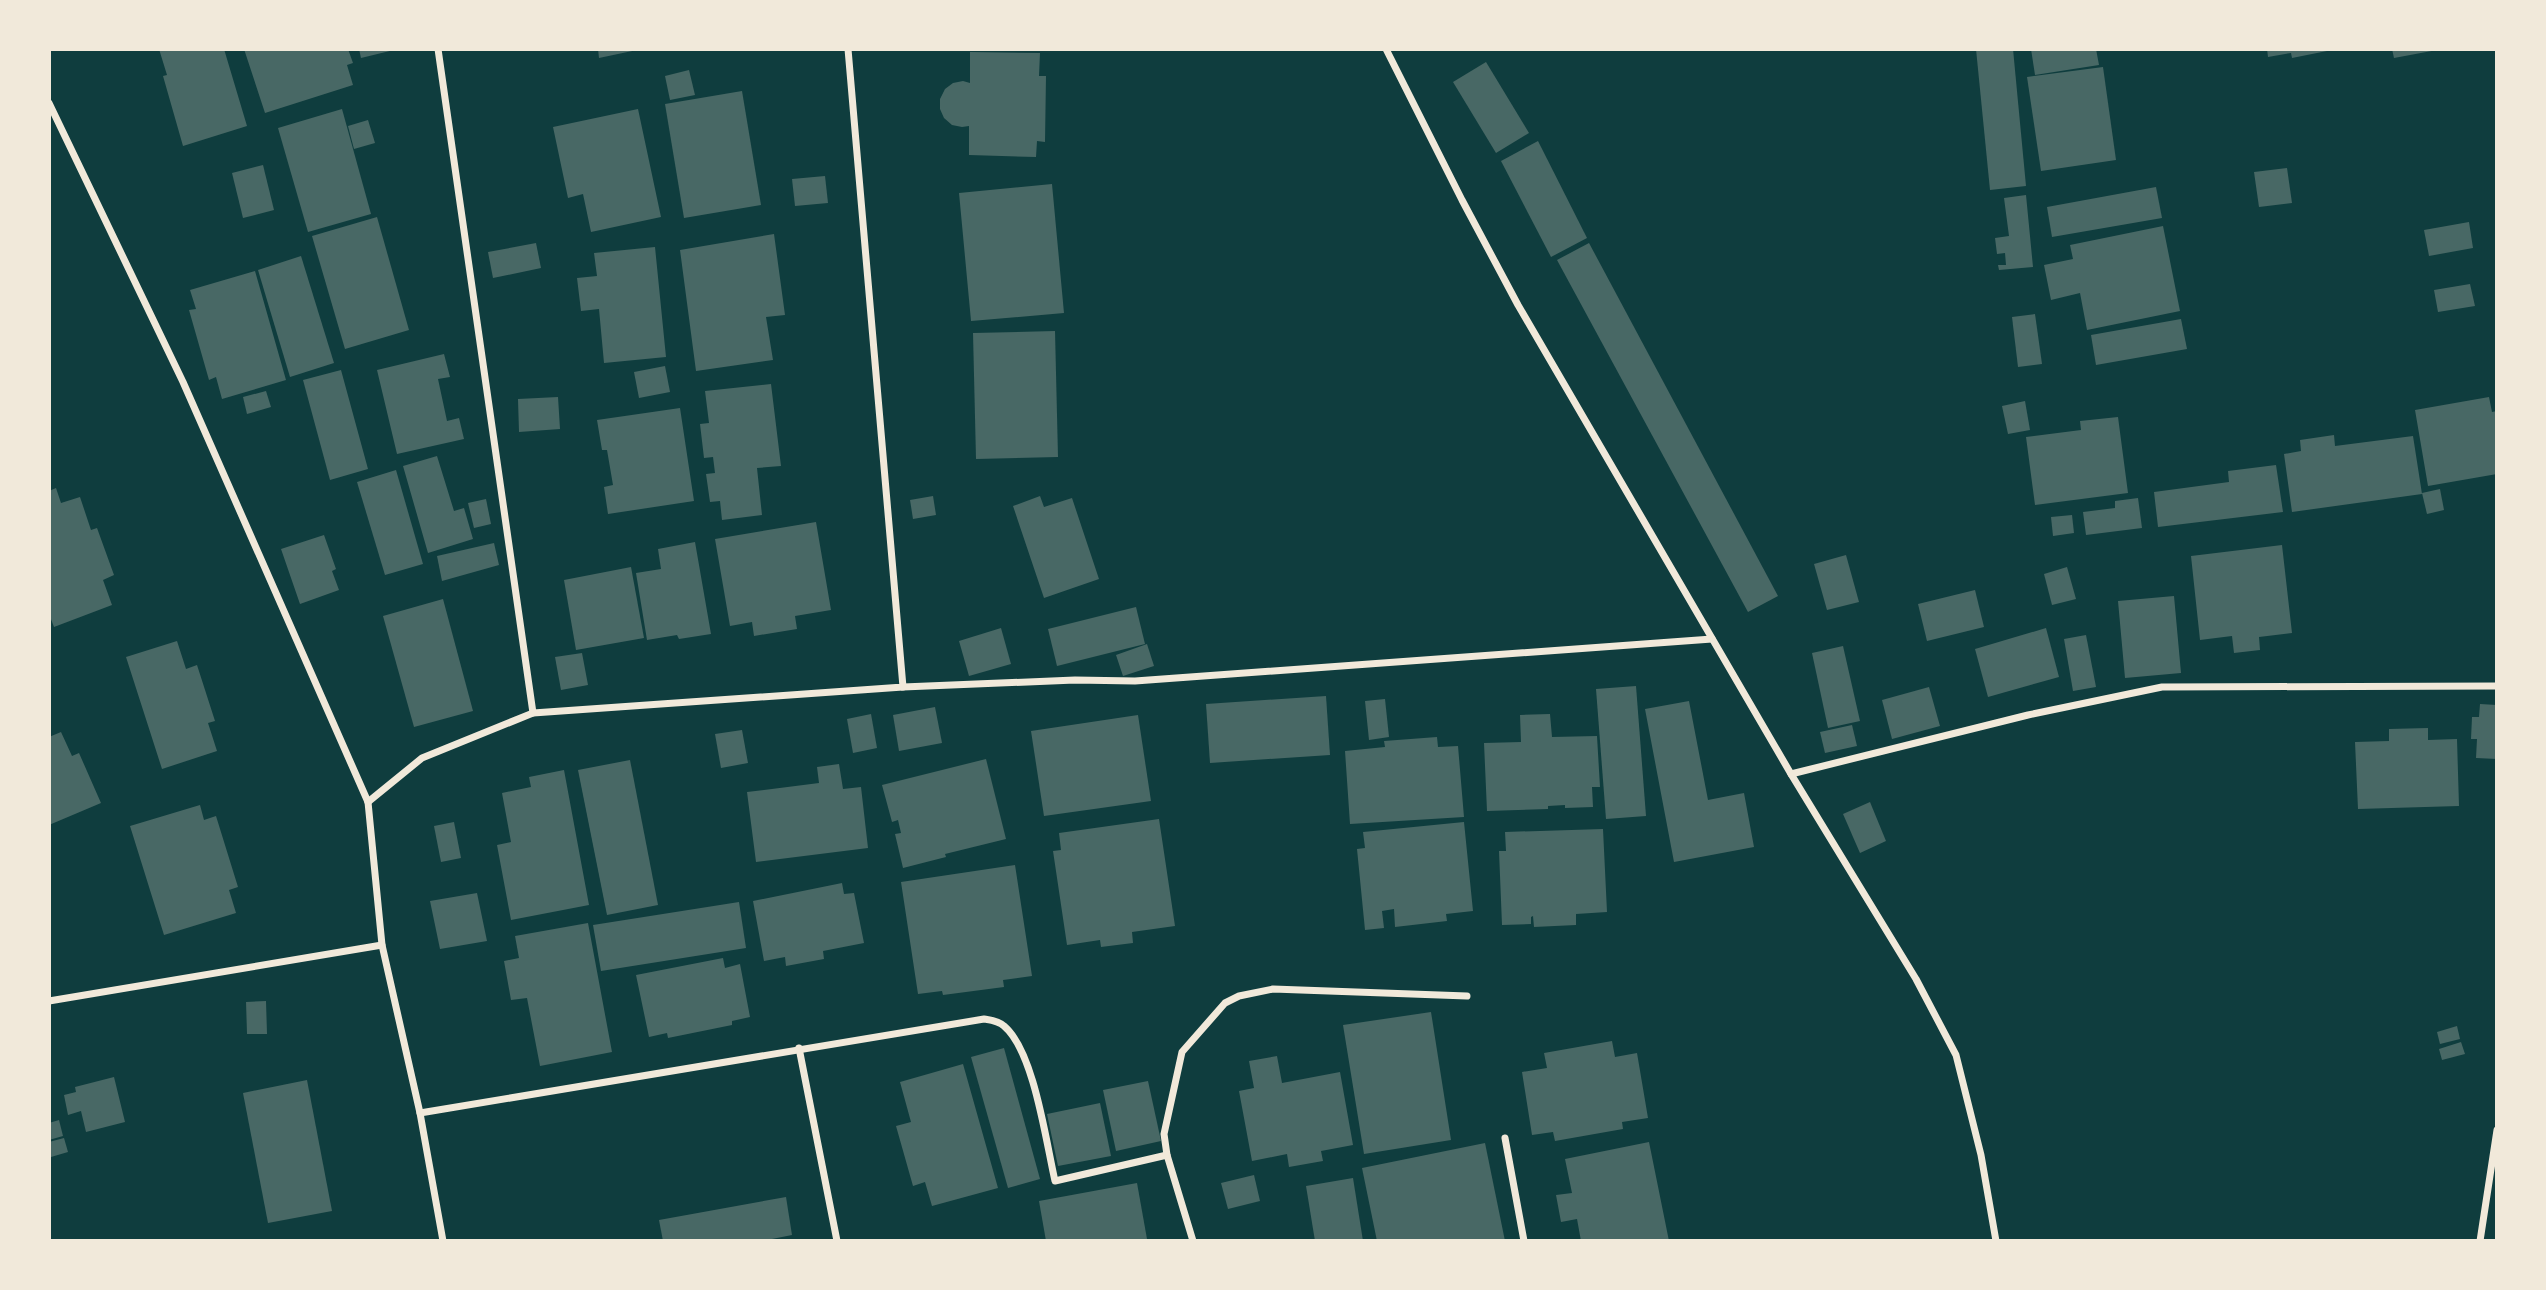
<svg xmlns="http://www.w3.org/2000/svg" width="2546" height="1290" font-family="'Times New Roman',serif">
<rect width="100%" height="100%" fill="#0f3d3e"/>
<g fill="#486865">
<path d="M159,49H224L247,126L183,146L163,76L167,75Z"/>
<path d="M244,49H348L353,63L347,65L353,85L265,113Z"/>
<path d="M359,49H394V50L361,58Z"/>
<path d="M598,49H637V50L599,58Z"/>
<path d="M1976,49H2013L2026,186L1990,190Z"/>
<path d="M2031,49H2096L2099,65L2035,75Z"/>
<path d="M2267,49H2332V50L2292,58L2291,53L2268,57Z"/>
<path d="M2392,49H2437V50L2394,58Z"/>
<path d="M970,52L1040,53L1039,76H1046L1045,142L1037,141L1036,157L969,155V126L962,127L952,125L944,118L940,109V99L945,89L953,83L963,81L970,83Z"/>
<path d="M1486,62L1529,133L1496,153L1453,82Z"/>
<path d="M2103,67L2116,160L2041,171L2027,77Z"/>
<path d="M689,70L695,95L670,100L665,76Z"/>
<path d="M742,91L761,205L684,218L665,104Z"/>
<path d="M342,109L371,214L308,232L278,128Z"/>
<path d="M638,109L661,217L591,232L583,194L568,198L553,127Z"/>
<path d="M368,120L375,143L354,149L348,126Z"/>
<path d="M1538,141L1587,238L1551,257L1501,161Z"/>
<path d="M263,165L274,210L243,218L232,173Z"/>
<path d="M2287,168L2292,203L2259,207L2254,172Z"/>
<path d="M825,176L828,203L795,206L792,179Z"/>
<path d="M1052,184L1064,313L971,321L959,193Z"/>
<path d="M2156,187L2162,218L2052,237L2047,207Z"/>
<path d="M2026,195L2033,267L1999,270L1998,265H2006L2005,253L1997,254L1995,238L2009,236L2004,198Z"/>
<path d="M377,217L409,330L345,349L312,236Z"/>
<path d="M2469,222L2473,248L2429,256L2424,230Z"/>
<path d="M2163,226L2180,311L2087,330L2080,293L2051,300L2044,265L2073,259L2070,245Z"/>
<path d="M774,234L785,315L766,317L773,360L696,371L680,250Z"/>
<path d="M536,243L541,268L493,278L488,252Z"/>
<path d="M1589,243L1778,596L1748,612L1557,260Z"/>
<path d="M655,247L666,357L604,363L599,309L581,311L577,278L597,276L594,253Z"/>
<path d="M301,256L334,363L290,377L258,270Z"/>
<path d="M255,271L286,380L222,399L216,377L209,380L189,310L196,309L190,290Z"/>
<path d="M2470,284L2475,306L2438,312L2434,290Z"/>
<path d="M2035,314L2042,364L2018,367L2012,317Z"/>
<path d="M2181,319L2187,349L2096,365L2091,335Z"/>
<path d="M1055,331L1058,457L976,459L973,333Z"/>
<path d="M444,354L450,377L438,379L447,421L459,418L464,439L397,454L377,370Z"/>
<path d="M665,366L670,392L639,398L634,372Z"/>
<path d="M341,370L368,469L330,480L303,380Z"/>
<path d="M771,384L781,466L757,468L762,515L722,520L720,501L710,502L706,474L715,473L713,457L704,458L700,424L709,423L705,391Z"/>
<path d="M266,391L271,407L247,414L243,397Z"/>
<path d="M558,397L560,429L519,432L518,399Z"/>
<path d="M2489,397L2492,412L2497,411V474L2428,486L2415,410Z"/>
<path d="M2025,401L2030,430L2008,434L2002,406Z"/>
<path d="M680,408L694,501L608,514L604,487L613,485L607,450H602L597,420Z"/>
<path d="M2118,417L2128,493L2035,505L2026,437L2081,430L2080,421Z"/>
<path d="M2334,435L2335,446L2413,436L2422,494L2292,512L2284,454L2301,451L2300,440Z"/>
<path d="M437,456L454,511L464,508L473,539L428,553L403,466Z"/>
<path d="M2276,465L2283,512L2158,527L2154,492L2229,482L2228,471Z"/>
<path d="M396,470L423,564L385,575L357,482Z"/>
<path d="M56,488L61,503L80,497L91,530L97,528L114,575L103,580L112,605L54,627L49,614V491Z"/>
<path d="M2440,489L2444,510L2427,514L2422,493Z"/>
<path d="M933,496L936,515L913,519L910,500Z"/>
<path d="M1040,496L1044,507L1072,498L1099,579L1044,598L1013,506Z"/>
<path d="M2138,498L2142,528L2086,535L2083,512L2115,508V501Z"/>
<path d="M486,499L491,524L474,528L468,503Z"/>
<path d="M2072,515L2074,533L2053,536L2051,517Z"/>
<path d="M816,522L831,610L795,616L797,629L754,636L752,622L730,626L715,539Z"/>
<path d="M324,535L336,569L332,571L339,590L300,604L281,549Z"/>
<path d="M695,542L711,634L679,639L677,635L647,640L636,573L661,569L658,549Z"/>
<path d="M494,543L499,565L442,581L437,556Z"/>
<path d="M2282,545L2292,633L2259,637L2260,650L2234,653L2232,636L2200,640L2191,556Z"/>
<path d="M1846,555L1859,602L1827,610L1814,564Z"/>
<path d="M631,567L644,638L576,650L564,580Z"/>
<path d="M2067,567L2076,599L2052,605L2044,574Z"/>
<path d="M1975,590L1984,627L1927,641L1918,604Z"/>
<path d="M2174,596L2181,673L2125,678L2118,601Z"/>
<path d="M443,599L473,711L414,727L383,616Z"/>
<path d="M1136,607L1145,644L1057,666L1048,629Z"/>
<path d="M1001,628L1011,664L969,676L959,641Z"/>
<path d="M2046,628L2059,677L1988,697L1975,649Z"/>
<path d="M2086,635L2096,687L2073,691L2064,639Z"/>
<path d="M177,641L186,669L197,665L215,721L208,723L217,751L162,769L126,657Z"/>
<path d="M1147,644L1154,666L1123,676L1116,655Z"/>
<path d="M1843,646L1860,721L1828,728L1812,653Z"/>
<path d="M582,653L588,685L561,690L555,657Z"/>
<path d="M1636,686L1646,816L1606,819L1596,689Z"/>
<path d="M1929,687L1940,726L1892,739L1882,700Z"/>
<path d="M1326,696L1330,755L1210,763L1206,704Z"/>
<path d="M1385,699L1389,737L1369,740L1365,701Z"/>
<path d="M1689,701L1708,800L1744,793L1754,847L1674,862L1645,709Z"/>
<path d="M2480,704L2497,705V759L2476,758L2477,739H2471L2472,717H2479Z"/>
<path d="M935,707L942,743L899,751L893,715Z"/>
<path d="M871,714L877,748L853,753L847,719Z"/>
<path d="M1550,714L1552,737L1597,736L1600,787H1592L1593,807L1565,808V805L1548,806V809L1487,811L1484,743L1521,742L1520,715Z"/>
<path d="M1138,715L1151,801L1044,816L1031,731Z"/>
<path d="M1852,725L1857,746L1825,753L1820,732Z"/>
<path d="M2428,728V740L2457,739L2459,806L2358,809L2355,742L2389,741V729Z"/>
<path d="M742,730L748,763L721,768L715,734Z"/>
<path d="M61,732L72,756L79,753L101,803L49,825V737Z"/>
<path d="M1437,737L1438,747L1458,746L1464,817L1350,824L1345,751L1385,747L1384,741Z"/>
<path d="M986,759L1006,839L945,854L946,857L903,868L895,834L901,833L898,820L892,822L882,785Z"/>
<path d="M630,760L658,905L607,915L578,770Z"/>
<path d="M839,764L843,789L861,787L868,848L756,862L747,792L819,783L817,767Z"/>
<path d="M564,770L589,905L511,920L497,845L511,842L502,793L531,787L529,777Z"/>
<path d="M1870,802L1886,841L1860,853L1843,814Z"/>
<path d="M200,805L204,820L216,816L238,887L229,890L236,913L164,935L130,826Z"/>
<path d="M1159,819L1175,926L1132,932L1133,943L1101,947L1100,940L1067,945L1053,851L1061,850L1059,833Z"/>
<path d="M454,822L461,858L441,862L434,826Z"/>
<path d="M1464,822L1473,911L1446,914L1447,921L1395,927L1394,909L1382,911L1384,928L1365,930L1357,849L1365,848L1363,832Z"/>
<path d="M1603,829L1607,912L1576,914V925L1534,927L1533,916L1531,917V924L1502,925L1499,851H1506L1505,832Z"/>
<path d="M1015,865L1032,976L1003,980L1004,987L943,995L942,991L918,994L901,882Z"/>
<path d="M842,883L844,894L854,893L864,943L823,951L824,959L786,966L785,957L764,961L753,901Z"/>
<path d="M477,893L487,941L440,949L430,901Z"/>
<path d="M739,902L746,948L601,971L593,925Z"/>
<path d="M588,923L612,1052L540,1066L527,998L511,1000L504,961L519,958L515,936Z"/>
<path d="M723,958L725,968L740,964L750,1017L732,1021V1025L668,1038L667,1033L649,1037L636,975Z"/>
<path d="M266,1001L267,1034H247L246,1002Z"/>
<path d="M1431,1012L1451,1140L1364,1154L1343,1025Z"/>
<path d="M2457,1026L2460,1039L2440,1044L2437,1032Z"/>
<path d="M1612,1041L1615,1057L1637,1053L1648,1118L1622,1122L1623,1129L1555,1141L1553,1132L1532,1135L1522,1072L1547,1068L1544,1053Z"/>
<path d="M2461,1042L2465,1054L2442,1060L2439,1049Z"/>
<path d="M1004,1048L1040,1179L1008,1188L971,1057Z"/>
<path d="M1277,1056L1282,1083L1340,1072L1353,1145L1321,1151L1323,1161L1289,1167L1287,1154L1252,1161L1239,1091L1254,1088L1249,1061Z"/>
<path d="M963,1064L998,1188L932,1206L925,1182L913,1186L896,1126L911,1122L900,1082Z"/>
<path d="M114,1077L125,1122L86,1132L81,1111L68,1115L64,1095L76,1092L75,1087Z"/>
<path d="M307,1080L332,1211L268,1223L243,1093Z"/>
<path d="M1148,1081L1161,1141L1116,1151L1103,1090Z"/>
<path d="M1100,1103L1111,1156L1058,1166L1047,1114Z"/>
<path d="M59,1120L63,1136L49,1140V1123Z"/>
<path d="M64,1138L68,1152L51,1157L49,1142Z"/>
<path d="M1649,1142L1669,1241H1581L1577,1219L1561,1222L1556,1195L1572,1193L1565,1159Z"/>
<path d="M1485,1143L1505,1241H1377L1362,1168Z"/>
<path d="M1254,1175L1260,1201L1228,1209L1221,1183Z"/>
<path d="M1353,1178L1363,1241H1315L1306,1186Z"/>
<path d="M1137,1183L1147,1239L1133,1241H1046L1039,1201Z"/>
<path d="M786,1197L792,1235L762,1241H663L659,1220Z"/>
</g>
<g fill="none" stroke-linecap="round" stroke-linejoin="round">
<g stroke="#f1e9da" stroke-width="7">
<path d="M438,49L533,713"/>
<path d="M1386,49L1462,200L1518,305L1791,774L1916,979L1956,1055L1981,1155L1996,1241"/>
<path d="M49,103L183,382L368,802L382,945L420,1113L443,1241"/>
<path d="M903,687L1075,680L1135,681L1712,639"/>
<path d="M1791,774L2028,715L2162,687L2497,686"/>
<path d="M368,802L422,758L533,713L903,687L848,49"/>
<path d="M49,1001L382,945"/>
<path d="M799,1048L837,1241"/>
<path d="M420,1113L984,1019C990,1020 999,1021 1004,1026C1034,1051 1046,1142 1055,1181L1167,1155"/>
<path d="M1505,1138L1524,1241"/>
<path d="M1193,1241L1167,1155L1164,1134L1182,1052L1225,1003L1239,996L1273,989L1467,996"/>
<path d="M2480,1241L2497,1130"/>
</g>
</g>
<rect width="2546" height="1290" fill="none" stroke="#f1e9da" stroke-width="102"/>
</svg>
